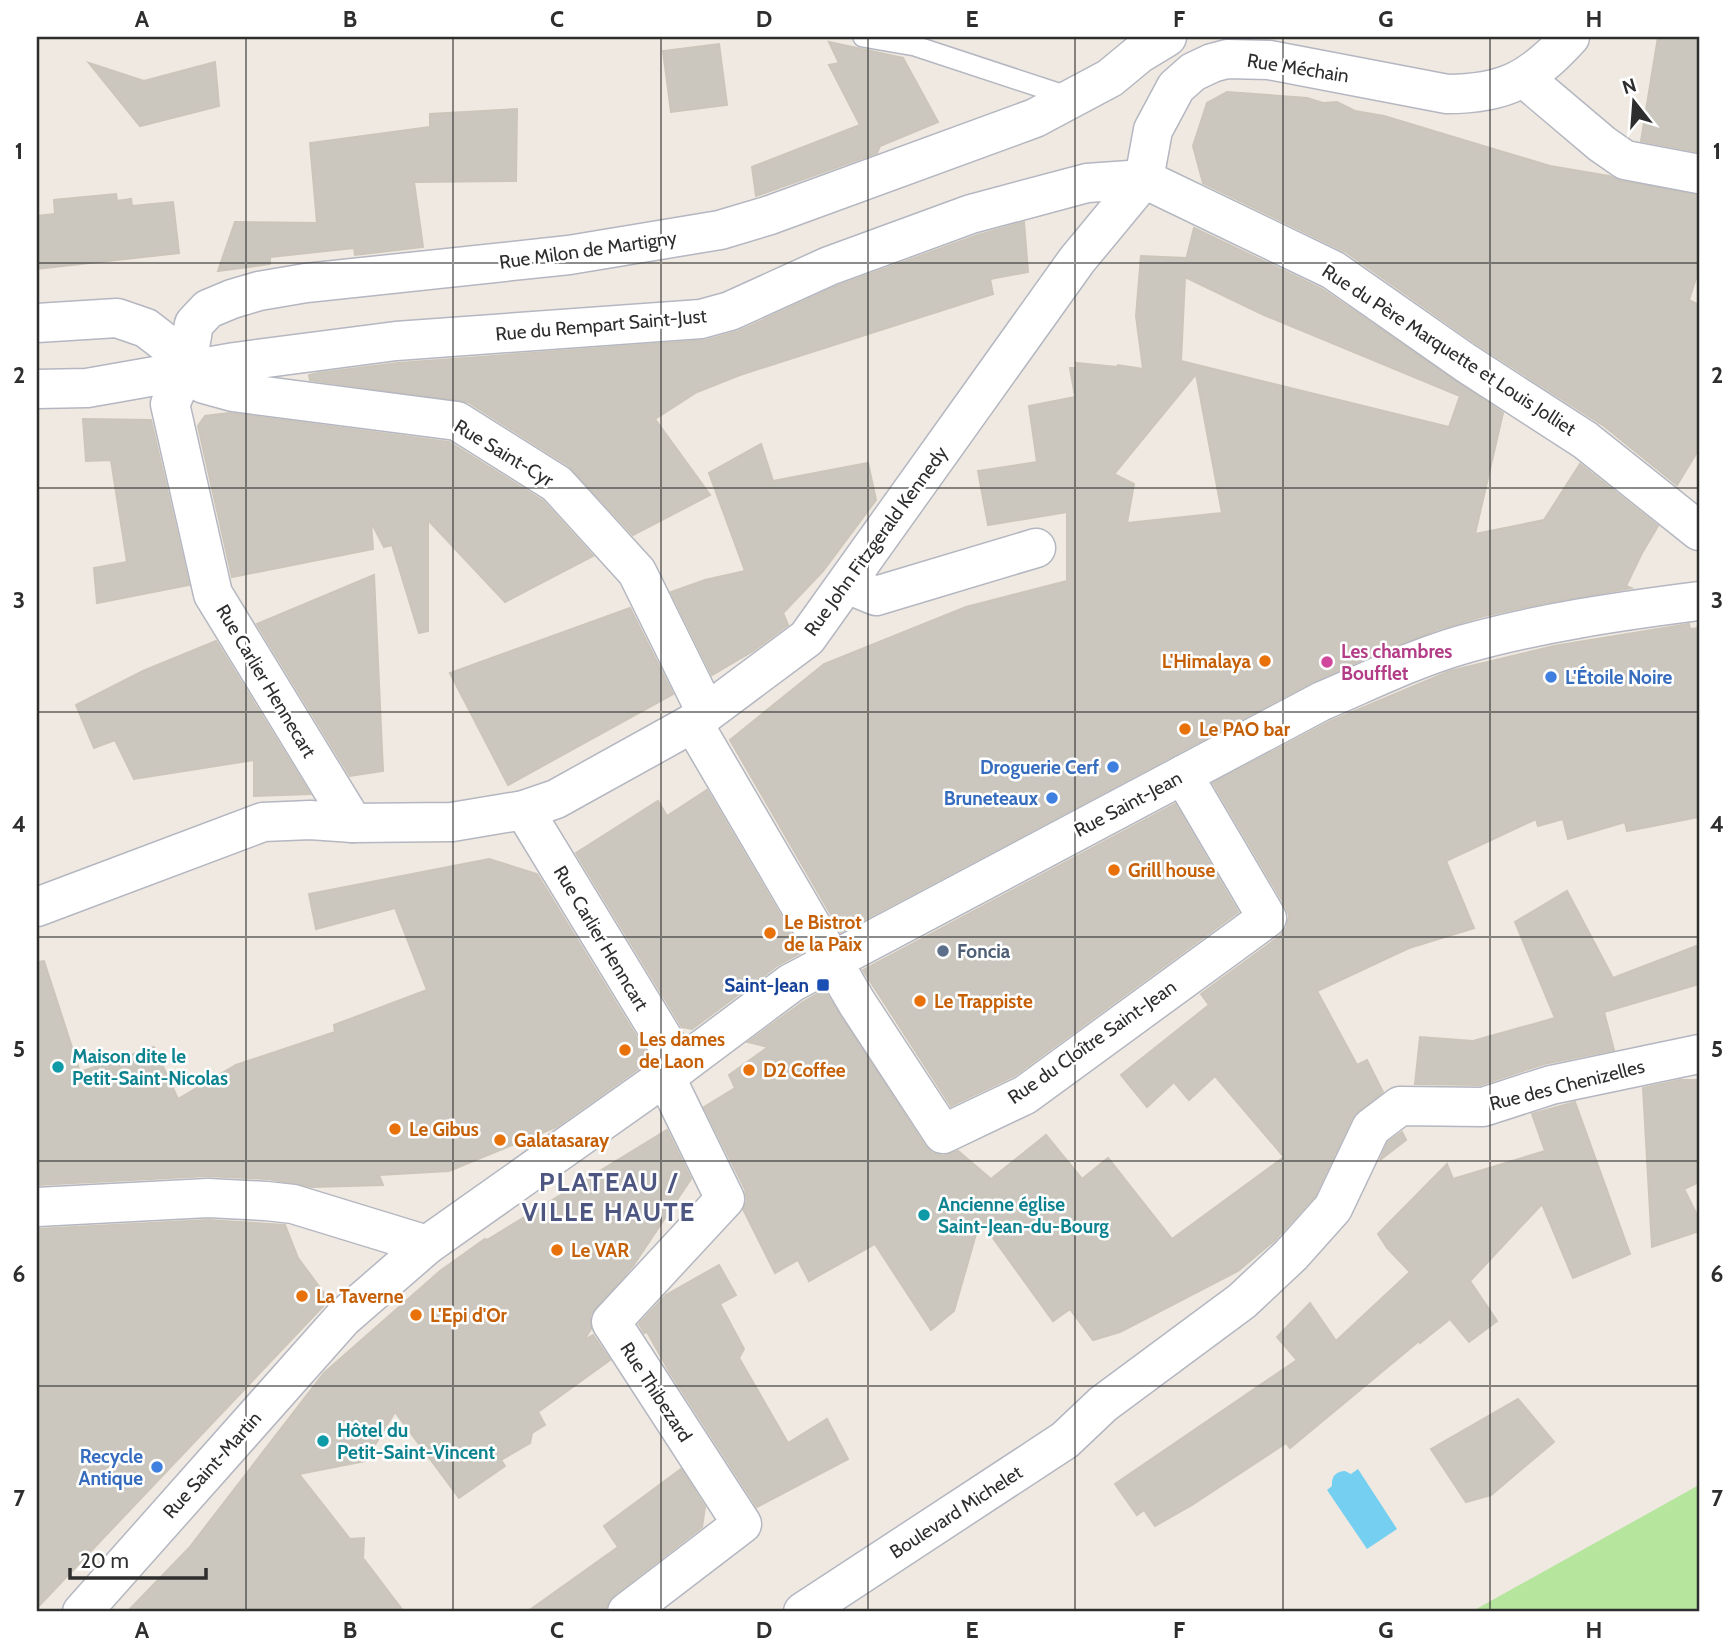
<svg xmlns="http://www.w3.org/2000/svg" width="1736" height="1649" font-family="Cabin,sans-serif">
<rect width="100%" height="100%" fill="#efe9e1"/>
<path fill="#b6e59e" d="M1699,1485V1612H1471Z"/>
<path fill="#75cff0" d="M1358,1469L1397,1529L1367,1549L1327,1490L1332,1486C1331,1477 1336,1471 1345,1471L1351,1474Z"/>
<g fill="#cbc7bf" stroke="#cbc5ba" stroke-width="2" fill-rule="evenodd">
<path d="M1658,37H1699V152L1641,141Z"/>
<path d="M829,42L903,58L938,122L880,146L877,153L756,196L752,167L860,125L829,65L839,63Z"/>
<path d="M719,44L727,105L671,112L663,51Z"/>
<path d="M215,62L219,106L140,126L89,63L144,81Z"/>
<path d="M1227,92L1307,98L1323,103L1337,102L1355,111L1384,116L1550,166L1609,176L1621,181L1699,195V269L1689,300L1699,305V449L1677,485L1604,426L1478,345L1346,252L1203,183L1193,146L1207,103Z"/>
<path d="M517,109L516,181L414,182L423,247L355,255L354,248L270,257V264L218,271L235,222L317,223L310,143L430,127V114Z"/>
<path d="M116,194L117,201L131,199L132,206L173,202L179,253L37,269V216L55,214L54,200Z"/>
<path d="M1024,222L1028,272L990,279L993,294L740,375L697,392L655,419L710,495L633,535L569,466L468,402L310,380L309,375L318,373L398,363L707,340L739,331L837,286L978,235Z"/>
<path d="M1194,228L1322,289L1503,413L1475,534L1544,520L1580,464L1658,526L1642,553L1626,586L1631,588L1545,603L1484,616L1436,630L1364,659L1312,682L841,932L730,740L824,664L966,607L1067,581V512L988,525L978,471L1037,462L1029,406L1075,397L1070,368H1077L1076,363L1117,367L1118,365L1143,369L1136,316L1141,256L1186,258L1185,264ZM1185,277L1264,315L1460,396L1449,427L1181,361ZM1196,374L1222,513L1127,523L1134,484L1114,474Z"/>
<path d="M229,413L449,442L543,501L593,556L505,602L428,520V631L419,633L392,545L384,547L371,522L373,549L232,577L198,426L205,416Z"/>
<path d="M83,419L151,420L189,585L97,603L94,568L127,562L111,460L86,461Z"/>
<path d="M761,444L773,481L868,463L876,500L823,571L783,613L788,625L753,651L712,675L671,592L705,580L745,571L709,473Z"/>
<path d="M374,575L383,771L350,776L257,624Z"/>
<path d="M630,608L673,694L508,785L450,673Z"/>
<path d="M1689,624L1690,629L1699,628V817L1627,831L1625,822L1568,839L1563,819L1538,826L1536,819L1446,861L1474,928L1409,948L1317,991L1357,1065L1367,1060L1383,1092L1352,1118L1315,1196L1275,1240L1238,1271L1120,1332L1093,1340L1070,1309L1053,1321L980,1220L954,1311L931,1330L875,1244L809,1281L798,1260L775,1273L743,1209L747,1201L745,1189L704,1107L735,1088L729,1075L768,1047L748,1042L803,1002L824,990L925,1146L932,1153L943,1156L958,1151L991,1179L1046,1135L1082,1179L1108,1158L1172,1239L1284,1157L1215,1076L1189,1100L1174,1082L1147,1107L1121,1075L1209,1005L1201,994L1280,936L1287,927L1289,916L1286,907L1213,783L1331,721L1450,671L1554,646Z"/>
<path d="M216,641L310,794L254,796V760L134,779L115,740L94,748L76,705L143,671Z"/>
<path d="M707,790L802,952L778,965L692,1029L682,1027L576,853L658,801L667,816Z"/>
<path d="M1175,804L1238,912L1014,1076L951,1106L863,970Z"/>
<path d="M489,859L537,874L647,1054L645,1064L556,1127L449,1171L379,1175L383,1185L312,1187L268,1179L207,1176L37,1185V962L44,961L80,1072L154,1047L178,1099L236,1065L335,1032L334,1025L427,990L395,908L316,929L309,894Z"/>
<path d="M1567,891L1613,978L1699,945V984L1604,1012L1614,1050L1544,1064L1480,1085L1415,1084L1420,1037L1473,1041L1555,1018L1515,922Z"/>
<path d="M1680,1080H1699V1182L1684,1189L1699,1219V1231L1652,1247L1643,1088Z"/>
<path d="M1575,1102L1630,1254L1573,1278L1542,1204L1470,1281L1497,1321L1469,1342L1450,1319L1420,1343L1419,1341L1290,1448L1286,1443L1192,1505L1155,1526L1144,1510L1137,1515L1115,1484L1297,1360L1277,1337L1310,1303L1336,1341L1410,1272L1387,1248L1378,1234L1447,1164L1453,1179L1545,1151L1532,1114Z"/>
<path d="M667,1130L691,1179L633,1266L590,1315L591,1329L584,1340L593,1335L610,1360L538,1412L545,1425L532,1433L530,1443L501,1460L505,1466L459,1498L395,1412L365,1461L299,1474L350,1539L364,1538L363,1558L404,1612H127L189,1548L324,1373L440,1271L485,1239L487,1240Z"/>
<path d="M1402,1132L1406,1140L1380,1160L1388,1142Z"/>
<path d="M208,1220L285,1225L298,1258L329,1300L37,1608V1229Z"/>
<path d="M719,1265L736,1295L720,1304L744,1349L739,1358L788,1443L827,1419L848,1459L757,1507L669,1371L647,1332L644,1333L639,1324L666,1295Z"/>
<path d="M1518,1399L1554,1442L1491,1495L1466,1502L1431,1449Z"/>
<path d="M681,1469L705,1507L702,1527L614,1595L603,1612H527L618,1547L604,1526Z"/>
</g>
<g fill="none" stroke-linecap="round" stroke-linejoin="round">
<defs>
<path id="lane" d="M863,37L915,46L1070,97"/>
<g id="street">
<path d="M1524,78L1602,144L1625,160L1699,174"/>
<path d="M37,323L117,318L146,328L168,345L186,370L204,384L233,392L457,421L557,484L637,572L706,712"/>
<path d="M37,389L87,388L235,362L396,341L701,319L730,311L829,266L971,214L1087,183L1144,179L1333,270L1466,363L1585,440L1699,531"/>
<path d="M847,584L876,596L1036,548"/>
<path d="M693,723L857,1003L943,1134L1025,1095L1267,918L1183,775"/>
<path d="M524,810L680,1066"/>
<path d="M353,823L213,594L170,404L186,370L194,324L208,309L232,299L259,291L306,283L569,255L720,230L770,215L1035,118L1110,78L1139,54L1167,37"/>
<path d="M627,1612L742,1524L611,1322L725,1199L665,1076"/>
<path d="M803,1612L1065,1440L1103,1404L1242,1301L1291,1255L1333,1208L1371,1128L1400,1106L1483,1107L1551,1085L1699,1054"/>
</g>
<g id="secondary">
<path d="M37,907L263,822L310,820L353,823L452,822L524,810L556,799L693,723L807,638L1077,260L1144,179L1153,130L1176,87L1193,72L1212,63L1227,59L1269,60L1447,94C1505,94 1532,79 1570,37"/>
<path d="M37,1207L208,1198L266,1201L293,1204L427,1245"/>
<path d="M82,1612L343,1318L427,1245L680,1066L791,983L1322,701C1367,682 1413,659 1461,645C1538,623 1620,611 1699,601"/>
</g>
</defs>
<use href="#lane" stroke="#b4b7c1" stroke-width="22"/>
<use href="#street" stroke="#b4b7c1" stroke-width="41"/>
<use href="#secondary" stroke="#b4b7c1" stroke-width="41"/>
<use href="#lane" stroke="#fff" stroke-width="19"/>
<use href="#street" stroke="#fff" stroke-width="38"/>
<use href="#secondary" stroke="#fff" stroke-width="38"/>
</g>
<path fill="none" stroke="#2e2e2e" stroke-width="2" stroke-opacity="0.55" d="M246,37V1612M453,37V1612M661,37V1612M868,37V1612M1075,37V1612M1283,37V1612M1490,37V1612M37,263H1699M37,488H1699M37,712H1699M37,937H1699M37,1161H1699M37,1386H1699"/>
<g fill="#e8710a" stroke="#fff" stroke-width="2.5">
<circle cx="1265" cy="661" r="7"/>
<circle cx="1185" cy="729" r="7"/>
<circle cx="1114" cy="870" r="7"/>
<circle cx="770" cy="933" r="7"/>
<circle cx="920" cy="1001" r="7"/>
<circle cx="625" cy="1050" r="7"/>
<circle cx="749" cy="1070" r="7"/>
<circle cx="395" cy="1129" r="7"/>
<circle cx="500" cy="1140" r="7"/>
<circle cx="557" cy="1250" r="7"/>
<circle cx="302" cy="1296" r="7"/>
<circle cx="416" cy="1315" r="7"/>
</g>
<circle fill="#d1479c" stroke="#fff" stroke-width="2.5" cx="1327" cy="662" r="7"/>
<g fill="#3f7fe0" stroke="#fff" stroke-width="2.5">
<circle cx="1551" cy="677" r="7"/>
<circle cx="1113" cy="767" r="7"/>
<circle cx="1052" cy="798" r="7"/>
<circle cx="157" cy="1467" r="7"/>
</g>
<circle fill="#5c6f8a" stroke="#fff" stroke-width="2.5" cx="943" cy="951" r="7"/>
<rect fill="#1a4fb4" stroke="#fff" stroke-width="2.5" x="816" y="978" width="14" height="14" rx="3.5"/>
<g fill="#0f9aa8" stroke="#fff" stroke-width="2.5">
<circle cx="58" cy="1067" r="7"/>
<circle cx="924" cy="1215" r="7"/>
<circle cx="323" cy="1441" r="7"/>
</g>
<g text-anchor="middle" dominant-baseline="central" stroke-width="5" stroke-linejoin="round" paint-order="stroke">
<g font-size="19" fill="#2e2e2e" stroke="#fff">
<text transform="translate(1298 68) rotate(9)">Rue Méchain</text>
<text transform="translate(588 250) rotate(-8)">Rue Milon de Martigny</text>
<text transform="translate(601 325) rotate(-5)">Rue du Rempart Saint-Just</text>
<text transform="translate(1449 350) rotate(33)">Rue du Père Marquette et Louis Jolliet</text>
<text transform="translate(504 453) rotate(31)">Rue Saint-Cyr</text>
<text transform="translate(876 541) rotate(-54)">Rue John Fitzgerald Kennedy</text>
<text transform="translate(266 681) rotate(59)">Rue Carlier Hennecart</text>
<text transform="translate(1128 804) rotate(-28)">Rue Saint-Jean</text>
<text transform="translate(601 938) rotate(59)">Rue Carlier Henncart</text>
<text transform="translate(1092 1042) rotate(-35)">Rue du Cloître Saint-Jean</text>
<text transform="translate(1567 1085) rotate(-14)">Rue des Chenizelles</text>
<text transform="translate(656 1392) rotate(57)">Rue Thibezard</text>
<text transform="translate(212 1465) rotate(-48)">Rue Saint-Martin</text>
<text transform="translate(956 1512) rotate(-33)">Boulevard Michelet</text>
</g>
<g font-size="19" font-weight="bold" fill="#b23c85" stroke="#fff" text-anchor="start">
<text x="1341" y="651">Les chambres<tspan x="1341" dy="22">Boufflet</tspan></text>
</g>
<g font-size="19" font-weight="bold" fill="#c56008" stroke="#fff" text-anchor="start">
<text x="1251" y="661" text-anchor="end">L'Himalaya</text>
<text x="1199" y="729">Le PAO bar</text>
<text x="1128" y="870">Grill house</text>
<text x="784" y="922">Le Bistrot<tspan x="784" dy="22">de la Paix</tspan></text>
<text x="934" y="1001">Le Trappiste</text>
<text x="639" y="1039">Les dames<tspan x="639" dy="22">de Laon</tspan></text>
<text x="763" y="1070">D2 Coffee</text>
<text x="409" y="1129">Le Gibus</text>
<text x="514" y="1140">Galatasaray</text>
<text x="571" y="1250">Le VAR</text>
<text x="316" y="1296">La Taverne</text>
<text x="430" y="1315">L'Epi d'Or</text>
</g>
<g font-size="19" font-weight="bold" fill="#366cbe" stroke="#fff" text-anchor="end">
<text x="1565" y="677" text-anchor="start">L'Étoile Noire</text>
<text x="1099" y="767">Droguerie Cerf</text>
<text x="1038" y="798">Bruneteaux</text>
<text x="143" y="1456">Recycle<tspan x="143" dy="22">Antique</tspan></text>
</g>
<g font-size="19" font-weight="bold" fill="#4e5e75" stroke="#fff" text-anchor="start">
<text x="957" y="951">Foncia</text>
</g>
<g font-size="19" font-weight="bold" fill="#164399" stroke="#fff" text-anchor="end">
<text x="809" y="985">Saint-Jean</text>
</g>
<g font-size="19" font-weight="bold" fill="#0d838f" stroke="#fff" text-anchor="start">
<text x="72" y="1056">Maison dite le<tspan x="72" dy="22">Petit-Saint-Nicolas</tspan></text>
<text x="938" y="1204">Ancienne église<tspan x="938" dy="22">Saint-Jean-du-Bourg</tspan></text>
<text x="337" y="1430">Hôtel du<tspan x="337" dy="22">Petit-Saint-Vincent</tspan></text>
</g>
<g font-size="26" font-weight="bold" letter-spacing="2" fill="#4d5680" stroke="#fff">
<text x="609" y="1182">PLATEAU /<tspan x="609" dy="30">VILLE HAUTE</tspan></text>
</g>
</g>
<rect width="1736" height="1649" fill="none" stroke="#ffffff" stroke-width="77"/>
<g transform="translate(1634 102) rotate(343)" stroke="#ffffff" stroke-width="5" paint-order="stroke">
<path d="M0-5L12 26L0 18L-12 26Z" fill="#2e2e2e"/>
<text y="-10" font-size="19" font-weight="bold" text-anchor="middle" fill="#2e2e2e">N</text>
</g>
<path d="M70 1568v10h136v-10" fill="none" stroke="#2e2e2e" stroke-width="3.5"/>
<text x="80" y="1568" font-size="21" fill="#2e2e2e" stroke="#ffffff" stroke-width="5" paint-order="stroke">20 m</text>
<rect x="38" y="38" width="1660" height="1572" fill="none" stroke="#2e2e2e" stroke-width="2.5"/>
<g font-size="23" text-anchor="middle" font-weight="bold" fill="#2e2e2e">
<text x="142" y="27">A</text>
<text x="350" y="27">B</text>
<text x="557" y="27">C</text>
<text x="764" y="27">D</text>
<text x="972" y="27">E</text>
<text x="1179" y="27">F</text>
<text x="1386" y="27">G</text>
<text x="1594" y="27">H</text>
<text x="19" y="159">1</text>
<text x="1717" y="159">1</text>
<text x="19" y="383">2</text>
<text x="1717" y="383">2</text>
<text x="19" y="608">3</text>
<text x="1717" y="608">3</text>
<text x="19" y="832">4</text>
<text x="1717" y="832">4</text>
<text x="19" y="1057">5</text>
<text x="1717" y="1057">5</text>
<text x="19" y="1282">6</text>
<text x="1717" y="1282">6</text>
<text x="19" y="1506">7</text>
<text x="1717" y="1506">7</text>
<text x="142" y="1638">A</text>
<text x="350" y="1638">B</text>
<text x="557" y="1638">C</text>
<text x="764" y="1638">D</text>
<text x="972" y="1638">E</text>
<text x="1179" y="1638">F</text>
<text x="1386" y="1638">G</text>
<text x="1594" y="1638">H</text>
</g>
</svg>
